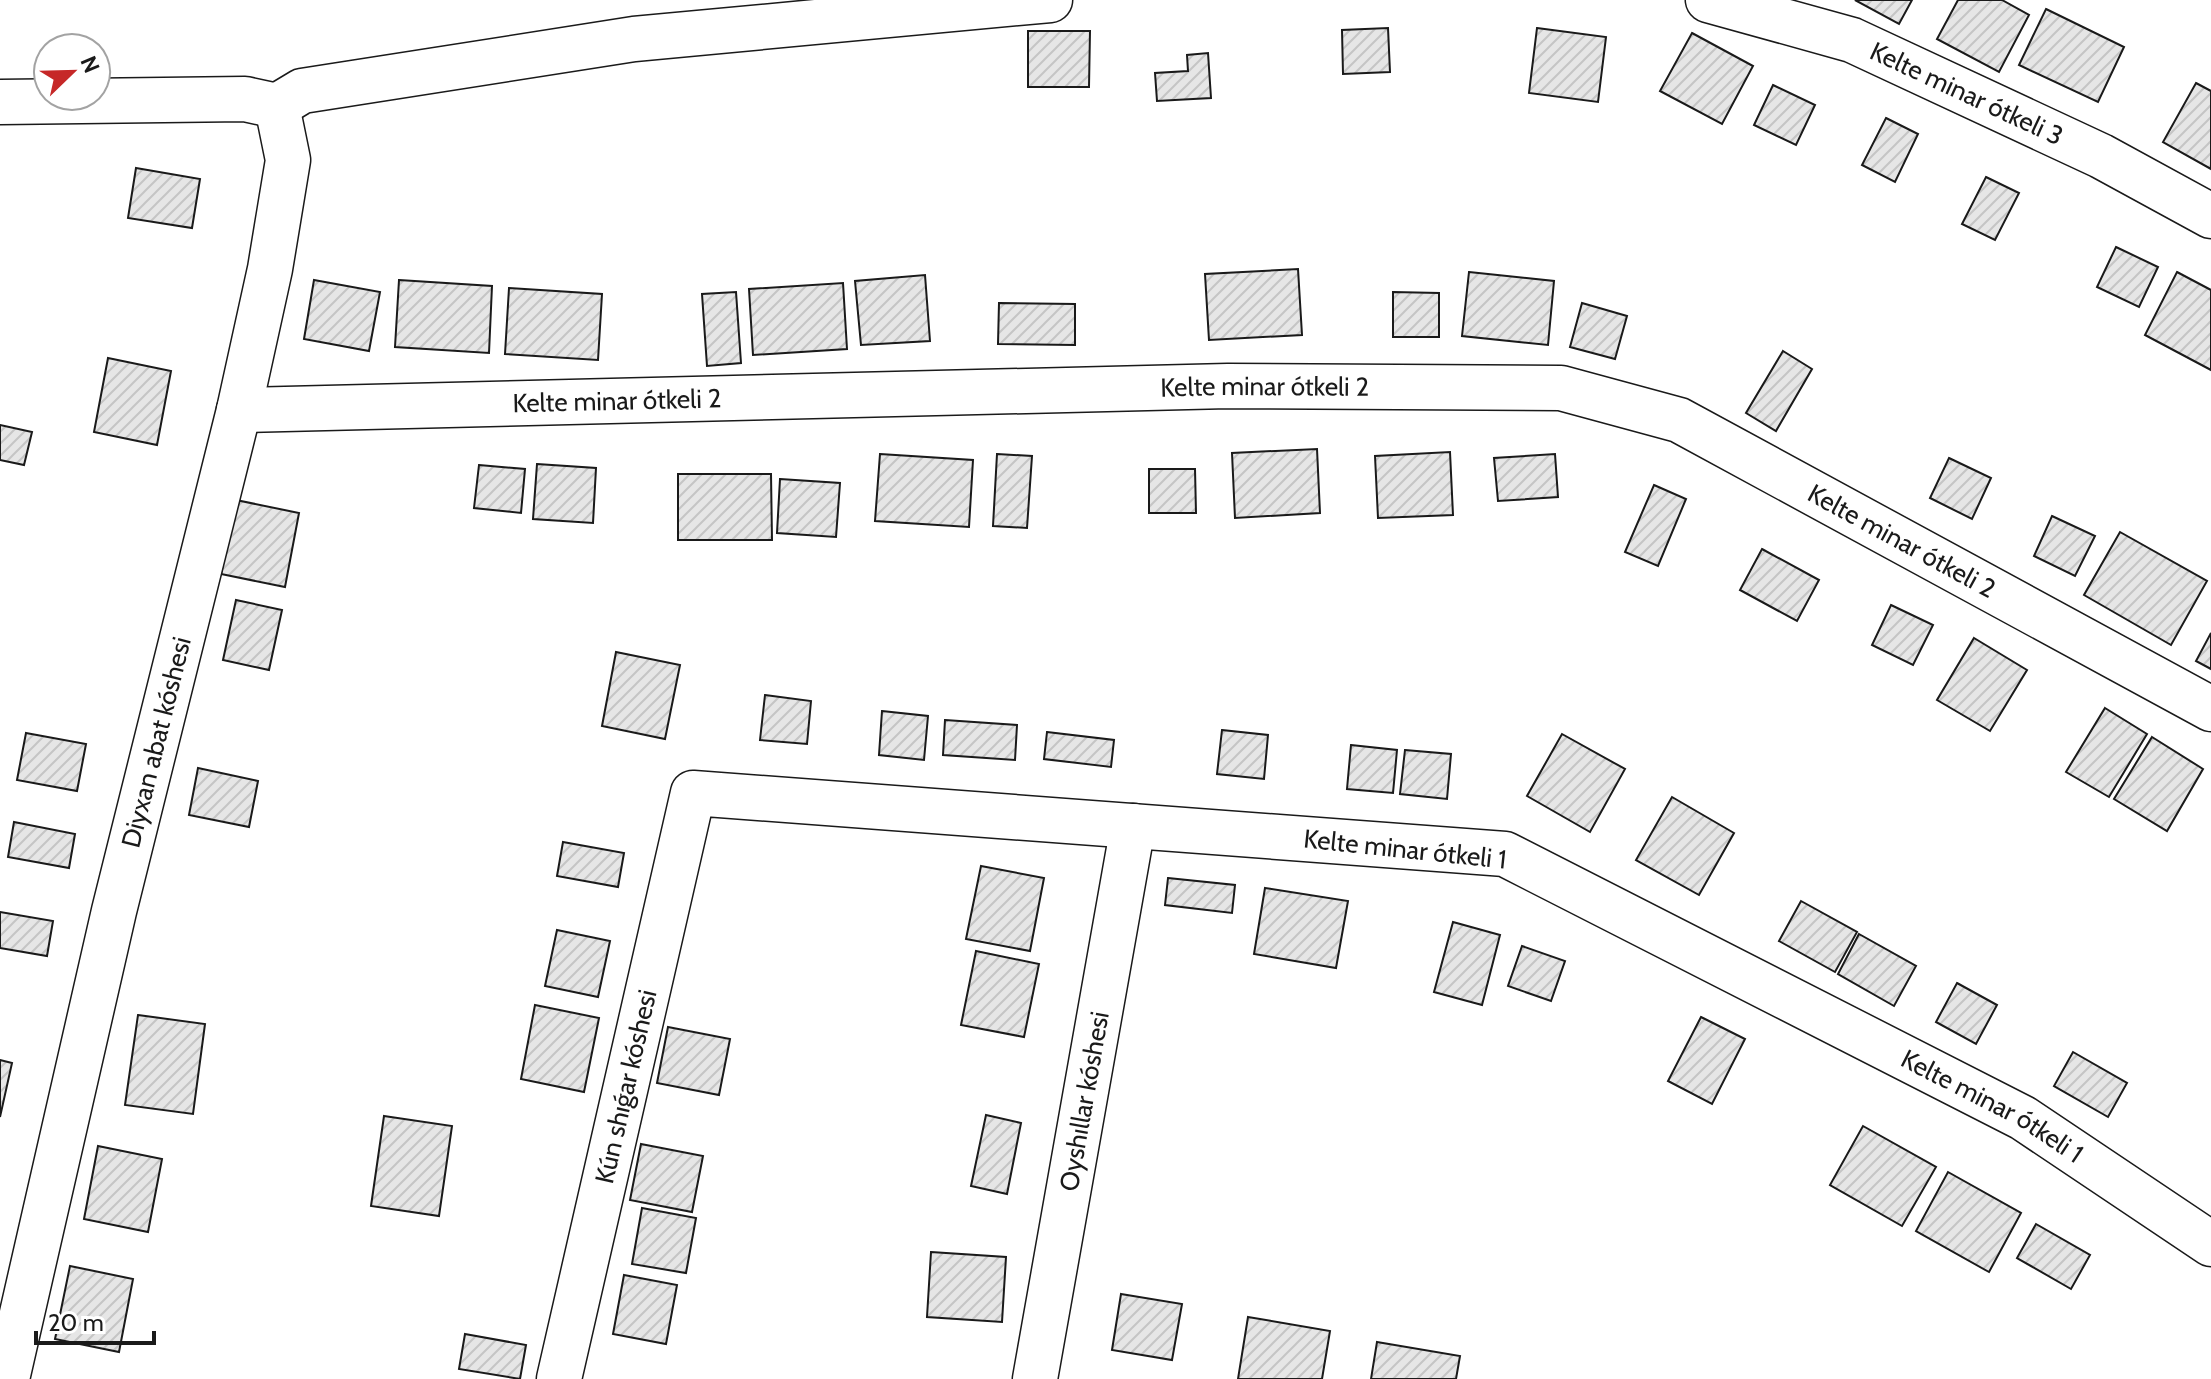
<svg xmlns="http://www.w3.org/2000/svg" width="2211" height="1379" font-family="Cabin,sans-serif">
<defs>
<pattern id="building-hatch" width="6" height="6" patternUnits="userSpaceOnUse" patternTransform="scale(2)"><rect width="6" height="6" fill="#e6e6e6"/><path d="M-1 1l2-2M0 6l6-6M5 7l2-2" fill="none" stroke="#c5c5c5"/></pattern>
</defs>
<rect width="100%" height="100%" fill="#fff"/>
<g fill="url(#building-hatch)" stroke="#1a1a1a" stroke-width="2">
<path d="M1855,0H1912L1899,24Z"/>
<path d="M1958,0H2002L2029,15L1999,72L1937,39Z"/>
<path d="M2046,9L2124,47L2098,102L2019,65Z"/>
<path d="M1388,28L1390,72L1343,74L1342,30Z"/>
<path d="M1537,28L1606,37L1598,102L1529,93Z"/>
<path d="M1028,31H1090L1089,87H1028Z"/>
<path d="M1692,33L1753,66L1722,124L1660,91Z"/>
<path d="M1208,53L1211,98L1157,101L1155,73L1188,71L1187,55Z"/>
<path d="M2196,83L2211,91V169L2163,142Z"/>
<path d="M1773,85L1815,105L1796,145L1754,125Z"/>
<path d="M1886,118L1918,134L1895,182L1862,165Z"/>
<path d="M136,168L200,179L192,228L128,218Z"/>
<path d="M1986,177L2019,193L1995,240L1962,224Z"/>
<path d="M2116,247L2158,267L2139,307L2097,287Z"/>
<path d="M1298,269L1302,335L1209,340L1205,274Z"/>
<path d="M1469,272L1554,281L1548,345L1462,336Z"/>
<path d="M2177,272L2211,290V370L2145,335Z"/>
<path d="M925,275L930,341L861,345L855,281Z"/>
<path d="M314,280L380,292L369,351L304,339Z"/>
<path d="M399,280L492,286L489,353L395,347Z"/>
<path d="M843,283L847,349L753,355L749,289Z"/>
<path d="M509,288L602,294L598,360L505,354Z"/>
<path d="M736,292L741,363L707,366L702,294Z"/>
<path d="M1393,292L1439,293V337H1393Z"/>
<path d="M999,303L1075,304V345L998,344Z"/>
<path d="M1582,303L1627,316L1615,359L1570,347Z"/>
<path d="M1783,351L1812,369L1776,431L1746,413Z"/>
<path d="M108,358L171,371L157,445L94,432Z"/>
<path d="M0,425L32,432L24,465L0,460Z"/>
<path d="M1317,449L1320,513L1235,518L1232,453Z"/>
<path d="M1450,452L1453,515L1378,518L1375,456Z"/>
<path d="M880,454L973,460L969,527L875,521Z"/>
<path d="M997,454L1032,456L1027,528L993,526Z"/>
<path d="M1555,454L1558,497L1498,501L1494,458Z"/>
<path d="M1949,458L1991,478L1972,519L1930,498Z"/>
<path d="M537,464L596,468L593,523L533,519Z"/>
<path d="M479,465L525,469L521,513L474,508Z"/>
<path d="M1149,469H1195L1196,513H1149Z"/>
<path d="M678,474H771L772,540H678Z"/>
<path d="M780,479L840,483L836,537L777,533Z"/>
<path d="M1654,485L1686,499L1658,566L1625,552Z"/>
<path d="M236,500L299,513L285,587L221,574Z"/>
<path d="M2052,516L2095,536L2075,576L2034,556Z"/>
<path d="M2120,532L2207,581L2171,645L2084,595Z"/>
<path d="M1762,549L1819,580L1797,621L1740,590Z"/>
<path d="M236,600L282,610L269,670L223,660Z"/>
<path d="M1891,605L1933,625L1913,665L1872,645Z"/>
<path d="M2211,633V669L2196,661Z"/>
<path d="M1974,638L2027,670L1990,731L1937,700Z"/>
<path d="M616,652L680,665L665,739L602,726Z"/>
<path d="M765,695L811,701L807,744L760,740Z"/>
<path d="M2105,708L2147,734L2109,797L2066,772Z"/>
<path d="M882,711L928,716L924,760L879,755Z"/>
<path d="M945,720L1017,725L1015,760L943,755Z"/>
<path d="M1222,730L1268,735L1264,779L1217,774Z"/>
<path d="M1047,732L1114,740L1111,767L1044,759Z"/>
<path d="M26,733L86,744L77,791L17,780Z"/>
<path d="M1562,734L1625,769L1590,832L1527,796Z"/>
<path d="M2152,737L2203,769L2167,831L2114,799Z"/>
<path d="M1351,745L1397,750L1393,793L1347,789Z"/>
<path d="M1405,750L1451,754L1447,799L1400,794Z"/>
<path d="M198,768L258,781L249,827L189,815Z"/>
<path d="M1672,797L1734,833L1699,895L1636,860Z"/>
<path d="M14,822L75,834L69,868L8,857Z"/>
<path d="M563,842L624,853L618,887L557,876Z"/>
<path d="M981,866L1044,878L1030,951L966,939Z"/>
<path d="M1168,878L1235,885L1232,913L1165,905Z"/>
<path d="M1265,888L1348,901L1336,968L1254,954Z"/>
<path d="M1801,901L1857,932L1835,972L1779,941Z"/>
<path d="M0,912L53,921L47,956L0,948Z"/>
<path d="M1453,922L1500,935L1482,1005L1434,992Z"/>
<path d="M557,930L610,941L598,997L545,986Z"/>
<path d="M1859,934L1916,966L1894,1006L1838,974Z"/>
<path d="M1522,946L1565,961L1551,1001L1508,986Z"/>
<path d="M976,951L1039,964L1024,1037L961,1025Z"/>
<path d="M1957,983L1997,1005L1976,1044L1936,1022Z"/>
<path d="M535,1005L599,1018L584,1092L521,1079Z"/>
<path d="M138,1015L205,1024L193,1114L125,1105Z"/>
<path d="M1701,1017L1745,1039L1712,1104L1668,1081Z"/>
<path d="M668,1027L730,1039L719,1095L657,1083Z"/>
<path d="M2073,1052L2127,1083L2108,1117L2054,1086Z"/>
<path d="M0,1060L12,1063L0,1117Z"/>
<path d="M986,1115L1021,1123L1007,1194L971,1186Z"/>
<path d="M384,1116L452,1126L439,1216L371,1206Z"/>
<path d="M1863,1126L1936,1167L1902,1226L1830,1185Z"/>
<path d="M641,1144L703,1156L692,1212L630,1200Z"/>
<path d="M98,1146L162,1159L148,1232L84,1219Z"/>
<path d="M1948,1172L2021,1213L1989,1272L1916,1231Z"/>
<path d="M642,1208L696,1218L686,1273L632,1264Z"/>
<path d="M2036,1224L2090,1255L2071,1289L2017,1258Z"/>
<path d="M931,1252L1006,1257L1002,1322L927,1317Z"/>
<path d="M70,1266L133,1279L119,1352L55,1339Z"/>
<path d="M624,1275L677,1285L666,1344L613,1334Z"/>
<path d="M1121,1294L1182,1304L1172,1360L1112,1350Z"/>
<path d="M1248,1317L1330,1331L1322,1379H1238Z"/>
<path d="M465,1334L526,1345L520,1379L459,1369Z"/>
<path d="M1377,1342L1460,1356L1456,1379H1371Z"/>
</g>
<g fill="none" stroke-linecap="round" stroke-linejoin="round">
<defs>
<g id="minor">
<path id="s1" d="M1708,0L1852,40L2101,156L2211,216"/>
<path d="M0,102L245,99L277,106"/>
<path d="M277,106L302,91L634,39L1050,0"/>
<path id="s2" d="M239,410L1228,386L1561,388L1679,420L2211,709"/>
<path id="s3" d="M7,1379L114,911L239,410L270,269L288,160L277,106"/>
<path id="s4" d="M559,1379L693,793L1505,854L2023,1118L2211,1244"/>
<path id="s5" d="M1035,1379L1133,826"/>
</g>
</defs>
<use href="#minor" stroke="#1a1a1a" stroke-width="47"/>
<use href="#minor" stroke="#fff" stroke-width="44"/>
</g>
<g text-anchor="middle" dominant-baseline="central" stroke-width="6" stroke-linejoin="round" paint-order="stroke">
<g font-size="26" fill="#1a1a1a" stroke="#fff">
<text stroke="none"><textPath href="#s1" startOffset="276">Kelte minar ótkeli 3</textPath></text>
<text stroke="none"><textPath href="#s2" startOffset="1026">Kelte minar ótkeli 2</textPath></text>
<text stroke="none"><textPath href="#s2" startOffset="378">Kelte minar ótkeli 2</textPath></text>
<text stroke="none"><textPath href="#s2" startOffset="1698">Kelte minar ótkeli 2</textPath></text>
<text stroke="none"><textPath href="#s3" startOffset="654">Diyxan abat kóshesi</textPath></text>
<text transform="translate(1405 849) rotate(6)">Kelte minar ótkeli 1</text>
<text stroke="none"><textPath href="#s4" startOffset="300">Kún shıǵar kóshesi</textPath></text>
<text stroke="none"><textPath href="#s5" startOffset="282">Oyshıllar kóshesi</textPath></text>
<text stroke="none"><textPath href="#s4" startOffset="1964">Kelte minar ótkeli 1</textPath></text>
</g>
</g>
<g transform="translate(72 72) rotate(67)"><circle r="38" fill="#ffffff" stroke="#a3a3a3" stroke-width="2"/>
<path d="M0-6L14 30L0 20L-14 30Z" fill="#c62828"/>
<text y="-12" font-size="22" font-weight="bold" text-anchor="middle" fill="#1a1a1a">N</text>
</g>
<path d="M36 1331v12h118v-12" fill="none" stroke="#1a1a1a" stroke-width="4"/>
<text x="48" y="1331" font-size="24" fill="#1a1a1a" stroke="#ffffff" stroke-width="6" paint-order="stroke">20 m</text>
</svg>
